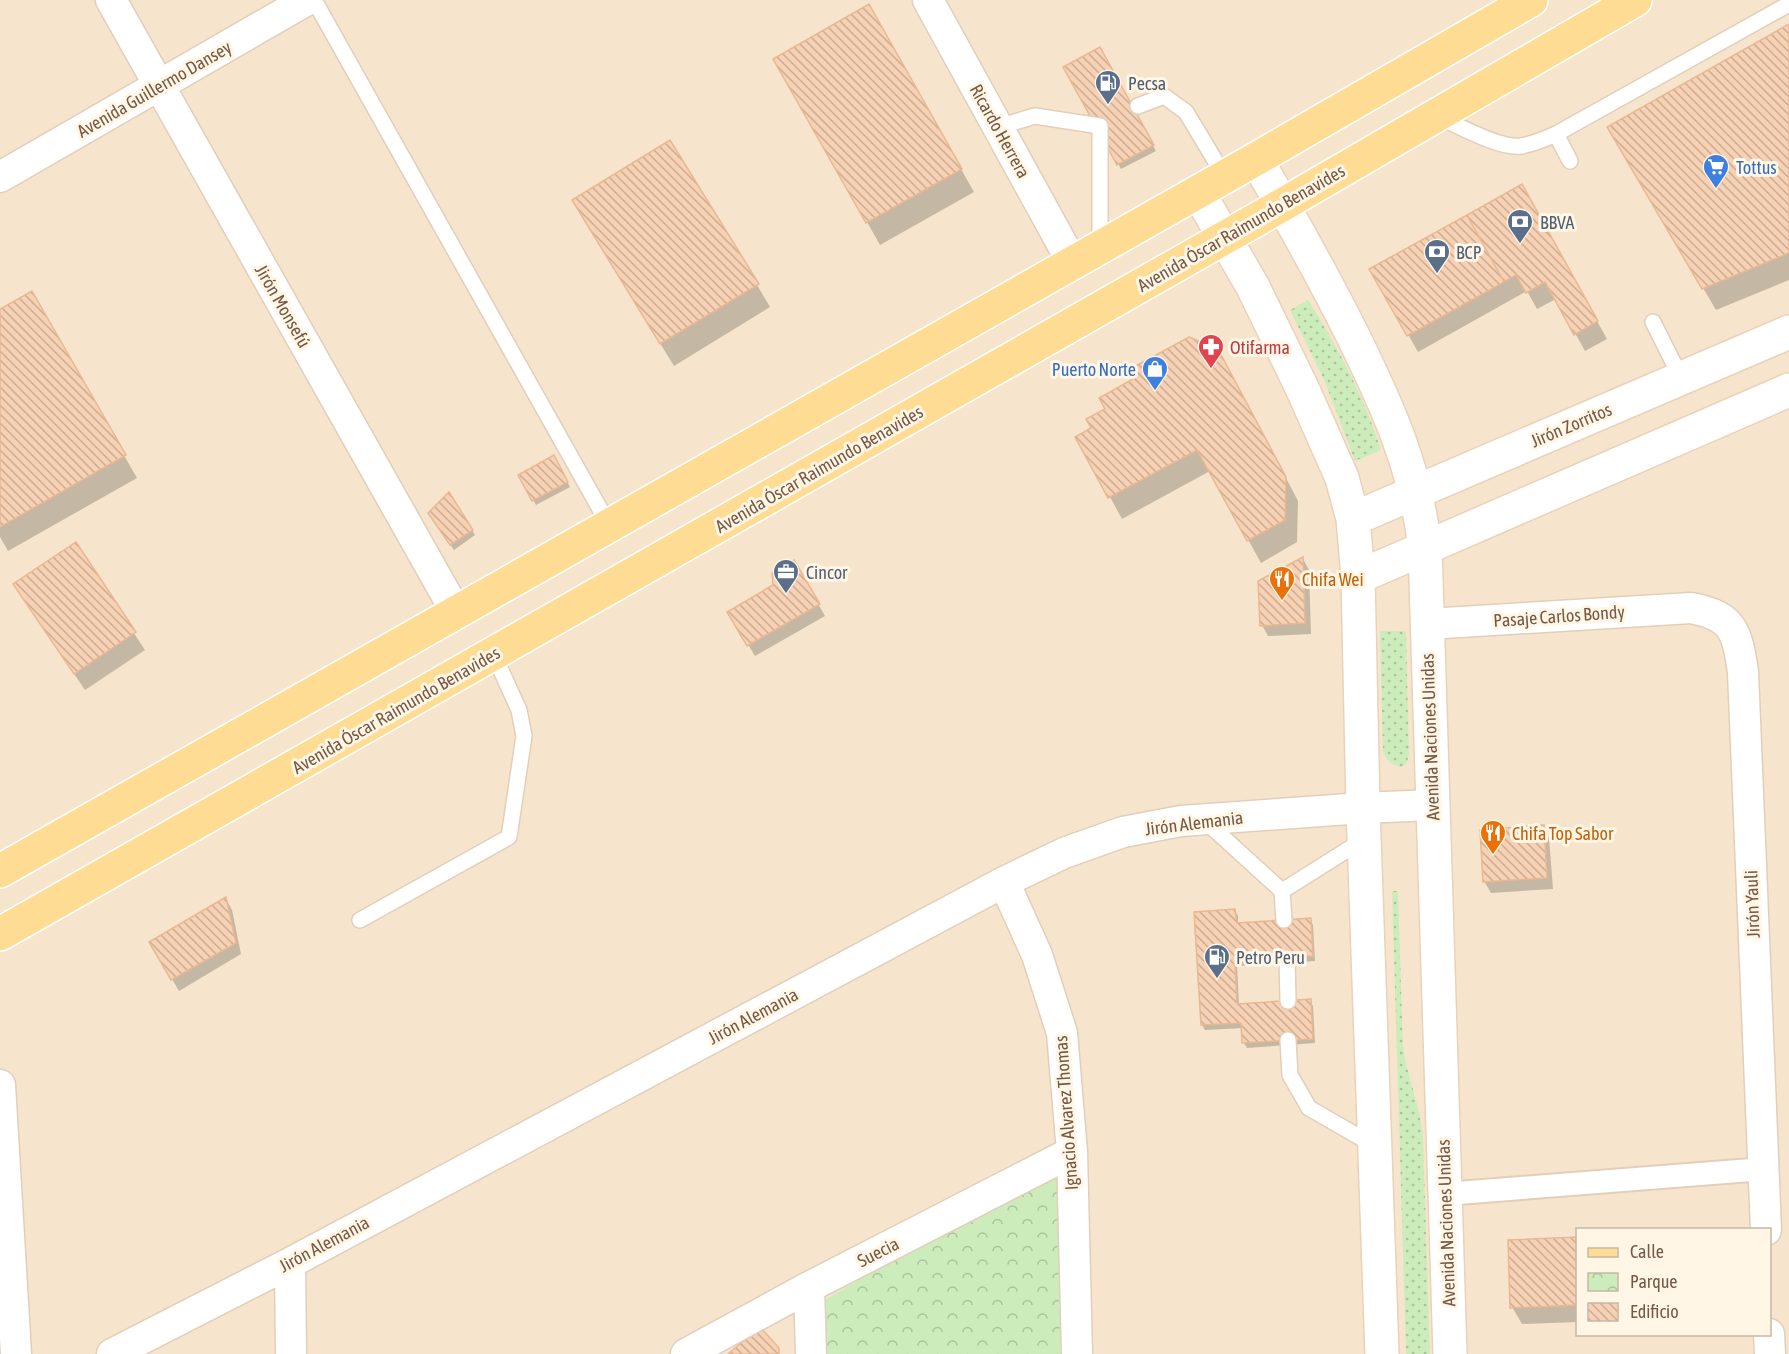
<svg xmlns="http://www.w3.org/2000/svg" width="1789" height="1354" font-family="'Asap Condensed',sans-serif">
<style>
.residential{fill:#f6e5cc;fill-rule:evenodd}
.grass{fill:url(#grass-dots)}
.park{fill:url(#park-crowns)}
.shadow{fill:#0003}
.building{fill:url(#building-back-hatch);stroke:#e9b893;stroke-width:1.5}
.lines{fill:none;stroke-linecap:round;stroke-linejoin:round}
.service-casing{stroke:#e2cfba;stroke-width:18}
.pedestrian-casing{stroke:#e2cfba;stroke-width:26}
.minor-casing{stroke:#e2cfba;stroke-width:33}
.secondary-casing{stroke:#ead2b9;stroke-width:36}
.primary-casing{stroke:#fff;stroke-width:36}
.service{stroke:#fff;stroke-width:15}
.pedestrian{stroke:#fff;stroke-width:22}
.minor{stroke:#fff;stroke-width:30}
.secondary{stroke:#fff;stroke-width:33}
.primary{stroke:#ffdc94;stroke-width:33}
.labels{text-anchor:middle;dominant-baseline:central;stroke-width:6;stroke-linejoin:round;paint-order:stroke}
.service-label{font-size:18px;fill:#4e5e75;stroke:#fff6e6;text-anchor:start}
.street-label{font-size:18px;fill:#765844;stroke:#fff6e6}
.shop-label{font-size:18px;fill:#366cbe;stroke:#fff6e6;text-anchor:start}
.health-label{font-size:18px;fill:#be3a42;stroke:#fff6e6;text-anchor:start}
.food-label{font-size:18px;fill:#c56008;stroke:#fff6e6;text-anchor:start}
</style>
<defs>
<pattern id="grass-dots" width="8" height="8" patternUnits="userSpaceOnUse" patternTransform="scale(1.5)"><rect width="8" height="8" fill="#cdecbc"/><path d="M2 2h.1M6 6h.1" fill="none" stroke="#abc29a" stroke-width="1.8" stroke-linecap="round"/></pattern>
<pattern id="park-crowns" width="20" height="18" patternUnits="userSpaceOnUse" patternTransform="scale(1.5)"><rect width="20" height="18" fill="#cdecbc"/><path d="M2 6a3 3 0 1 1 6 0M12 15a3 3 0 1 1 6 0" fill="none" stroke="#abc29a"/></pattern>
<pattern id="building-back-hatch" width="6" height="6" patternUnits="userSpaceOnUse" patternTransform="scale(1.5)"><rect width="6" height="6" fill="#f6d1b4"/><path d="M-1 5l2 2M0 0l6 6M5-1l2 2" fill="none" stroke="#ccac94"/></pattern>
</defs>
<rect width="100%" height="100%" fill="#fef3de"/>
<!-- residential -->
<path class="residential" d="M0,0H1789V1354H0ZM1578,1230H1770V1334H1578Z"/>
<!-- grass -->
<path class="grass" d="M1308,300C1338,347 1364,396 1381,450L1355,461L1325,382L1290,310Z
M1380,631H1406L1409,755L1407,762L1402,767C1392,766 1387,761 1383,752Z
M1392,891H1397L1398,894L1403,1046C1407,1077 1420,1105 1423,1136L1430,1354H1406Z"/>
<!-- park -->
<path class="park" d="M1070,1155L1075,1354H826L823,1301Z"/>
<!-- shadow -->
<path class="shadow" d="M869,6L974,192L880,245L775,60Z
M1789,25V280L1716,310L1609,128Z
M1099,49L1156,151L1121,169L1065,67Z
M1522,186L1607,339L1585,351L1556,299L1537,309L1527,291L1418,352L1371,269Z
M586,223L757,285L770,307L674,366Z
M31,293L137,478L8,551L0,537V311Z
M1231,373L1298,501L1297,542L1261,563L1210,471L1122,519L1110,497Z
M554,457L570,487L536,505L520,476Z
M433,519L472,530L475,535L454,550Z
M75,544L145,650L85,690L25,601Z
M1303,559L1309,570L1311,634L1268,636L1262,625Z
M794,562L825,616L755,656L729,613L774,586Z
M1543,827L1549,838L1553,889L1491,893L1484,881Z
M226,899L232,910L241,954L179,991L151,942Z
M1235,911L1238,916V925L1310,920L1313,925L1315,961L1237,966L1239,1005L1310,1001L1313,1006L1315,1043L1247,1048L1244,1043L1243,1028L1205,1030L1202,1025L1195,913Z
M1578,1239V1322L1522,1324L1512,1307Z"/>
<!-- building -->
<path class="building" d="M869,4L962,169L866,223L773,59Z
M1789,24V253L1702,289L1607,127Z
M1100,47L1154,145L1117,165L1063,67Z
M670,140L759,284L660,344L572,200Z
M1522,184L1598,321L1574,335L1545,282L1526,293L1516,275L1504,282L1467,215Z
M1467,215L1504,282L1407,336L1369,269Z
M32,291L126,455L0,527V309Z
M1189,337L1218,349L1286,477L1285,520L1247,541L1197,450L1108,498L1075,437L1091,428L1086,419L1105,409L1099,398L1133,379L1128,370Z
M554,455L568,482L532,501L518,475Z
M449,492L473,530L450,545L428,513Z
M76,542L136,632L74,674L13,584Z
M1303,557L1305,623L1260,626L1258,581Z
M794,560L820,604L747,646L727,612L773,585L772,573Z
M1544,825L1547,878L1483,882L1480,830Z
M226,897L236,943L171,980L149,942Z
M1235,909L1237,923L1311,918L1313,956L1235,961L1237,1004L1311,999L1313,1039L1242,1043L1241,1023L1201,1025L1194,912Z
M1578,1237V1305L1510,1308L1508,1240Z
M760,1327L779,1348V1354H728Z"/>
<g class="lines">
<defs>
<path id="service" d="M314,0L609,525
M1138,106L1164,96L1186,112L1225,177
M1437,116C1457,125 1500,149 1521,146C1533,144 1545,139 1556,134L1789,4
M998,127L1035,116L1100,126V246
M1556,134L1570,161
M1653,322L1681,378
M1204,820L1282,891L1284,920
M1282,891L1363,840
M360,920L509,837L524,736L519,710L494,655
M1287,958L1288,1001
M1288,1040L1290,1075L1309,1108L1375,1146"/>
<path id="pedestrian" d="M1445,1194L1764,1169"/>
<path id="minor" d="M111,0L456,612
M928,0L1072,262
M0,177L307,0
M1427,624L1691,608C1734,616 1737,632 1743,672L1766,1230
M1004,882L1037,955L1062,1033L1072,1152L1077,1354
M0,1085L16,1354
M290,1263L291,1354
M809,1287L811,1354
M1769,1334L1770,1354
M112,1354L290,1263L1004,882L1064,853L1123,832L1181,821L1363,808L1432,805
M686,1354L809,1287L1072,1152"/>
<path id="secondary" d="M1256,159C1290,217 1323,276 1353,336C1388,407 1416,469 1425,548L1450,1354
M1198,192L1253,287L1303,390L1342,478L1353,519L1358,577L1363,808L1382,1354
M1353,519L1789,332
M1358,577L1789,390"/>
<path id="primary" d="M0,871L1256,159L1531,0
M0,934L1282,205L1635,0"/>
</defs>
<!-- service casing -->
<use href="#service" class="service-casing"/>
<!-- pedestrian casing -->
<use href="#pedestrian" class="pedestrian-casing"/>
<!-- minor casing -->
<use href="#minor" class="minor-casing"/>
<!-- secondary casing -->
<use href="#secondary" class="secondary-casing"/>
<!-- primary casing -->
<use href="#primary" class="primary-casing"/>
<!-- service -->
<use href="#service" class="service"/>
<!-- pedestrian -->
<use href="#pedestrian" class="pedestrian"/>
<!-- minor -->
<use href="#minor" class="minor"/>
<!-- secondary -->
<use href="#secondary" class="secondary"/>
<!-- primary -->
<use href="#primary" class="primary"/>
</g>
<!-- icons -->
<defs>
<symbol id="fuel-pin" viewBox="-11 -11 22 30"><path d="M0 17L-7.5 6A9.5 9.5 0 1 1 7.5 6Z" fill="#5c6f8a" stroke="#fff6e6"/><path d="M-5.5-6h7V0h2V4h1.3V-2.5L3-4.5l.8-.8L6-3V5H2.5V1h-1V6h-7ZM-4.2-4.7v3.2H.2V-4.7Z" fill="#fff"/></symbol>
<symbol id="supermarket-pin" viewBox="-11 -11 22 30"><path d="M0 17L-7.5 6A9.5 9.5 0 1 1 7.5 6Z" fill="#3f7fe0" stroke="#fff6e6"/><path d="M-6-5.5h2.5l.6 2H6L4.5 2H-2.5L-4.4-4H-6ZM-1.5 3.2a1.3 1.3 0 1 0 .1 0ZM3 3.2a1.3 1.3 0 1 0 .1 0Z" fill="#fff"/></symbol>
<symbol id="bank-pin" viewBox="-11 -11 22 30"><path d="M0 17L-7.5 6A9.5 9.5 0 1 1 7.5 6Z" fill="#5c6f8a" stroke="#fff6e6"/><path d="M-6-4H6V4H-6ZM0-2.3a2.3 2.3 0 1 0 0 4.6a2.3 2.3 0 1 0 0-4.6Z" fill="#fff"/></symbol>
<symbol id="pharmacy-pin" viewBox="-11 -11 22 30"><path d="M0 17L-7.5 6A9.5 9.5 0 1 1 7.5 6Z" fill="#e0444e" stroke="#fff6e6"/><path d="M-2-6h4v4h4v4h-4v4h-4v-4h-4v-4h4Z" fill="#fff"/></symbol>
<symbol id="shop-pin" viewBox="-11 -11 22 30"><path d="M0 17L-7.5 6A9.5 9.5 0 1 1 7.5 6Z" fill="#3f7fe0" stroke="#fff6e6"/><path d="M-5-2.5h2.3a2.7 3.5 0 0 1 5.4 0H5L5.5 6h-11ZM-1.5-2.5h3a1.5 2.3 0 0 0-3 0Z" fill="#fff"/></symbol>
<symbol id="office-pin" viewBox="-11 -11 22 30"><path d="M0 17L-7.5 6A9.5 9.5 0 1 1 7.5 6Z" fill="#5c6f8a" stroke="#fff6e6"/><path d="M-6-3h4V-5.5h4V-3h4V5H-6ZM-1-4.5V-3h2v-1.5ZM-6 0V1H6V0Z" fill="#fff"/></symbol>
<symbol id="restaurant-pin" viewBox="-11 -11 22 30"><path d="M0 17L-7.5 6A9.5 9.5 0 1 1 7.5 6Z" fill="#e8710a" stroke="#fff6e6"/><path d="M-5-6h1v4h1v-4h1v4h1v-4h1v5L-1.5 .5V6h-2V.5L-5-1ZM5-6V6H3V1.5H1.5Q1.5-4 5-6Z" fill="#fff"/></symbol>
</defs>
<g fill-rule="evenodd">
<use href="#fuel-pin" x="1093" y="68" width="30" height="40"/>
<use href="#supermarket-pin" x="1701" y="152" width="30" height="40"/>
<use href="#bank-pin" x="1505" y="207" width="30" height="40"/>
<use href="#bank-pin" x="1422" y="237" width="30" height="40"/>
<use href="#pharmacy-pin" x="1196" y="332" width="30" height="40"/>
<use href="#shop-pin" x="1140" y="354" width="30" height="40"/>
<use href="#office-pin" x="771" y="557" width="30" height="40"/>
<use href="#restaurant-pin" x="1267" y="564" width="30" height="40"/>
<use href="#restaurant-pin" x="1478" y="818" width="30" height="40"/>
<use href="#fuel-pin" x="1202" y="942" width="30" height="40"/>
</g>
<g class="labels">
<!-- service labels -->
<g class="service-label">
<text x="1128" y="83">Pecsa</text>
<text x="1540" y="222">BBVA</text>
<text x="1456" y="252">BCP</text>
<text x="806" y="572">Cincor</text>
<text x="1236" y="957">Petro Peru</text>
</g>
<!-- street labels -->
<g class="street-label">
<text transform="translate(154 89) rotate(-30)">Avenida Guillermo Dansey</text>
<text transform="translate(1000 131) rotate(61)">Ricardo Herrera</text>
<text transform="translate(1241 228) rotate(-30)">Avenida Óscar Raimundo Benavides</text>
<text transform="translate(283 306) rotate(60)">Jirón Monsefú</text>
<text transform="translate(1571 425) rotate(-23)">Jirón Zorritos</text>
<text transform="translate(819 469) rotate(-30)">Avenida Óscar Raimundo Benavides</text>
<text transform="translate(1559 616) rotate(-4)">Pasaje Carlos Bondy</text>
<text transform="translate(396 710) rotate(-30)">Avenida Óscar Raimundo Benavides</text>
<text transform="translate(1430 737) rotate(-92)">Avenida Naciones Unidas</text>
<text transform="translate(1194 823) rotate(-7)">Jirón Alemania</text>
<text transform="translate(1752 904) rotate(-92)">Jirón Yauli</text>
<text transform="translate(753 1016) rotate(-28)">Jirón Alemania</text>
<text transform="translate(1066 1113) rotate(-94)">Ignacio Alvarez Thomas</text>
<text transform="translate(1446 1223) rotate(-92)">Avenida Naciones Unidas</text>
<text transform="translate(324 1244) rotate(-28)">Jirón Alemania</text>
<text transform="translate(878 1252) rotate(-27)">Suecia</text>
</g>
<!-- shop labels -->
<g class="shop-label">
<text x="1736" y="167">Tottus</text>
<text x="1136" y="369" text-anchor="end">Puerto Norte</text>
</g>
<!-- health labels -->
<g class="health-label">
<text x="1230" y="347">Otifarma</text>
</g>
<!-- food labels -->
<g class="food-label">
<text x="1302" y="579">Chifa Wei</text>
<text x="1512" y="833">Chifa Top Sabor</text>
</g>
</g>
<!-- legend -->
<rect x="1576" y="1228" width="195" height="108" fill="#fff6e6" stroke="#c8b7a5" stroke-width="1.5"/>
<rect x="1588" y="1248" width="30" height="9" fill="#ffdc94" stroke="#c8b7a5" stroke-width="1.5"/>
<text x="1630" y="1258" font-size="18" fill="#765844">Calle</text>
<rect x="1588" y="1273" width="30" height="18" fill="url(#park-crowns)" stroke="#c8b7a5" stroke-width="1.5"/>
<text x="1630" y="1288" font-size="18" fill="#765844">Parque</text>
<rect x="1588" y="1303" width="30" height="18" fill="url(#building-back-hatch)" stroke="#c8b7a5" stroke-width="1.5"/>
<text x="1630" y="1318" font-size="18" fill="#765844">Edificio</text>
</svg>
